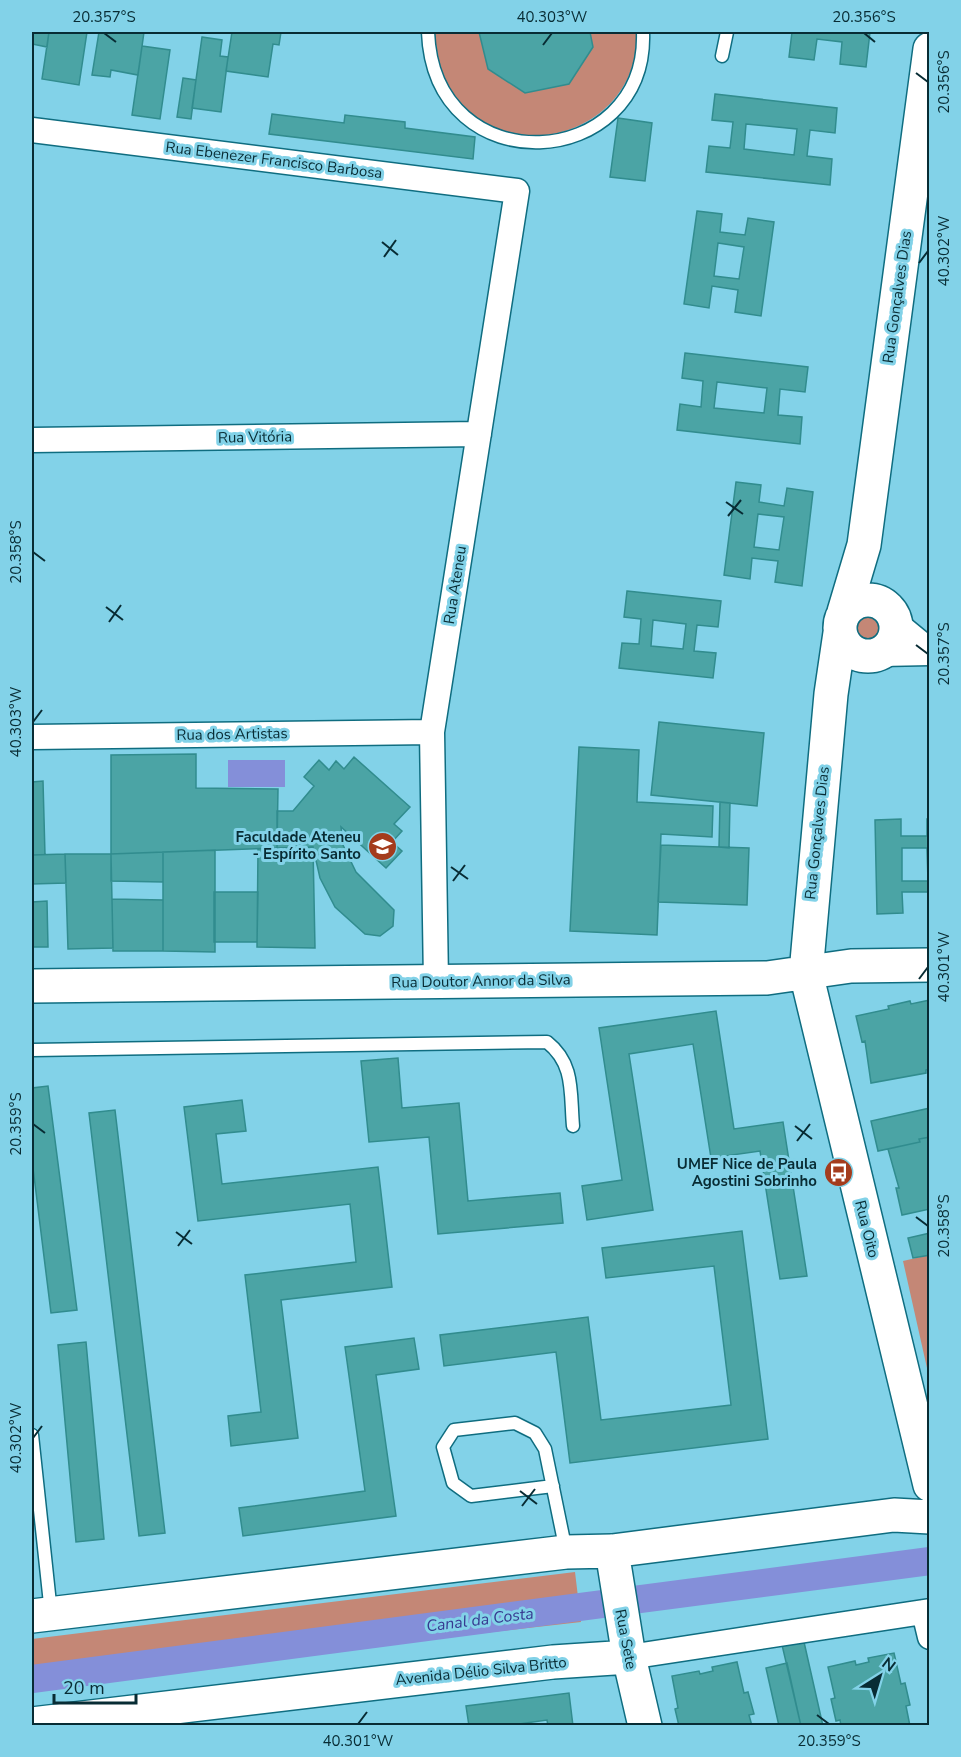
<svg xmlns="http://www.w3.org/2000/svg" width="961" height="1757" font-family="'Nunito Sans',sans-serif">
<style>
.green{fill:#c48776}
.water{fill:#848fd9}
.lines{fill:none;stroke-linecap:round;stroke-linejoin:round}
.canal{stroke:#848fd9;stroke-width:28}
.building{fill:#4ba4a5;stroke:#318c8e;stroke-width:1.5;fill-rule:evenodd}
.lane-casing{stroke:#0f6d80;stroke-width:15}
.street-casing{stroke:#0f6d80;stroke-width:27}
.secondary-casing{stroke:#0f6d80;stroke-width:36}
.lane{stroke:#fff;stroke-width:12}
.street{stroke:#fff;stroke-width:24}
.secondary{stroke:#fff;stroke-width:33}
.ticks{fill:none;stroke:#082c34;stroke-width:2}
.labels{text-anchor:middle;dominant-baseline:central;stroke-width:6;stroke-linejoin:round;paint-order:stroke}
.street-label{font-size:15px;fill:#082c34;stroke:#82d2e8}
.poi-label{font-size:15px;font-weight:bold;fill:#082c34;stroke:#82d2e8;text-anchor:end}
.water-label{font-size:16px;font-style:italic;fill:#373990;stroke:#82d2e8}
.neatline{fill:none;stroke:#082c34;stroke-width:2}
.ticks-label{font-size:15px;text-anchor:middle;fill:#082c34}
</style>
<rect width="100%" height="100%" fill="#82d2e8"/>
<!-- green -->
<path class="green" d="M434,32H479L488,69L525,93L569,84L593,47L590,32H636C642,139 490,177 445,81C438,67 437,47 434,32Z
M853 625a17 17 0 1 1 34 0a17 17 0 1 1-34 0Z
M929,1255V1377L903,1261Z
M575,1572L581,1622L32,1684V1639Z"/>
<!-- water -->
<path class="water" d="M228,760H285V787H228Z"/>
<g class="lines">
<!-- canal -->
<path class="canal" d="M32,1679L930,1561"/>
</g>
<!-- building -->
<path class="building" d="M32,32H49L47,47L32,44Z
M49,32H87L79,85L42,79Z
M99,32H144L138,75L111,70L110,77L92,75Z
M232,32H281L279,45L273,44L268,77L226,71Z
M479,32H590L593,47L569,84L525,93L488,69Z
M792,32H870L866,67L840,64L842,42L817,39L814,60L789,57Z
M202,37L222,40L220,56L228,57L221,112L192,108Z
M142,46L170,50L160,119L132,115Z
M183,78L196,80L191,119L177,117Z
M715,94L837,108L835,133L810,130L807,156L832,159L830,185L706,172L709,146L730,148L733,122L712,120ZM746,124L797,129L794,155L744,149Z
M272,114L344,123L345,115L405,122V128L475,137L473,159L269,134Z
M618,118L652,123L645,181L610,177Z
M697,211L722,214L720,232L745,235L748,218L774,222L761,316L735,312L738,290L712,286L709,308L684,304ZM718,243L744,247L739,279L714,276Z
M685,353L808,367L805,392L780,389L778,415L802,417L800,444L677,430L680,404L701,407L703,381L682,378ZM717,382L767,388L764,413L714,408Z
M736,482L761,485L759,502L784,506L787,488L813,492L802,586L775,582L778,561L752,558L750,579L724,575ZM758,514L784,517L779,550L754,547Z
M627,591L721,601L718,627L697,625L694,651L716,653L713,678L619,668L622,643L639,644L641,619L624,617ZM653,620L686,624L683,649L651,646Z
M659,722L764,733L757,806L651,795Z
M579,747L639,750L637,802L713,806L712,837L661,834L657,935L570,931Z
M196,754V788L278,789L277,848L111,854V755Z
M354,757L410,807L394,824L402,831L392,842L402,851L386,868L341,827L343,845L356,872L394,910L393,926L380,936L365,934L335,907L320,878L313,847L277,848V811H293L314,786L304,777L319,760L329,770L336,761L344,769Z
M43,781L45,855H32V782Z
M720,802L730,803L729,848L719,847Z
M901,819V836H927V819H930V913L928,892H902L903,913L877,914L875,820ZM902,848H927L928,881H902Z
M661,845L749,848L747,905L658,902Z
M313,847L315,948L257,947L258,849Z
M215,850V952L163,951V852Z
M163,852V882L111,881V854Z
M65,854H111L113,948L68,949Z
M65,854L66,883L32,884V855Z
M214,892H258L257,942H214Z
M112,899L163,900V951H113Z
M47,901L48,947H32V902Z
M930,1000V1069L926,1070V1073L871,1083L865,1041L862,1042L856,1016L889,1009L888,1006L910,1001L911,1004Z
M716,1011L734,1129L783,1122L807,1276L780,1279L760,1151L711,1158L693,1044L629,1054L653,1210L587,1220L582,1186L622,1180L599,1028Z
M398,1058L402,1108L459,1103L468,1201L560,1193L563,1223L438,1234L429,1137L369,1142L361,1061Z
M48,1086L77,1310L51,1313L32,1160V1088Z
M242,1100L246,1131L216,1134L222,1184L378,1167L392,1287L281,1300L298,1438L231,1446L228,1416L261,1412L245,1275L356,1262L350,1204L198,1221L184,1107Z
M930,1108V1137L919,1139L920,1142L878,1151L871,1121Z
M115,1110L165,1533L139,1536L89,1113Z
M930,1137V1209L902,1215L896,1188H899L888,1149L920,1142L919,1139Z
M742,1231L768,1439L570,1463L556,1352L444,1366L440,1335L588,1317L601,1420L731,1405L714,1266L606,1278L602,1248Z
M930,1233V1255L913,1258L908,1238Z
M414,1338L419,1369L376,1375L396,1516L243,1536L239,1508L365,1491L345,1347Z
M86,1342L104,1539L76,1542L58,1345Z
M804,1642L823,1726H801L782,1645Z
M894,1653L901,1684L905,1683L910,1705L906,1706L910,1726H841L840,1720L836,1721L831,1699L835,1698L828,1667L855,1661L856,1665L869,1662L868,1658Z
M737,1662L744,1693L748,1692L754,1714L749,1715L752,1726H679L675,1709L678,1708L672,1676L699,1671L700,1674L713,1671L712,1667Z
M787,1663L801,1726H779L766,1668Z
M569,1693L573,1726H548L547,1720L504,1726H469L466,1706Z"/>
<g class="lines">
<defs>
<path id="lane" d="M428,32C434,186 648,172 643,32
M722,56L727,32
M32,1050L547,1042C575,1064 570,1093 573,1126
M32,1435L51,1613
M553,1486L471,1496L453,1483L443,1447L454,1430L515,1423L535,1433L545,1449L566,1551"/>
<path id="street" d="M32,130L517,191L432,732L436,982
M32,440L479,434
M896,623L930,651
M881,654L930,653
M32,737L432,732
M924,1612L930,1637
M629,1657L930,1611"/>
<path id="secondary" d="M840 628a28 28 0 1 1 56 0a28 28 0 1 1-56 0Z
M844,612L864,545L930,49
M840,633L831,694L806,973L930,1485
M32,986L767,978L851,966L930,965
M612,1551L629,1657L645,1726
M32,1616L566,1552L612,1551L894,1515L930,1517
M32,1724L553,1662L629,1657"/>
</defs>
<!-- lane casing -->
<use href="#lane" class="lane-casing"/>
<!-- street casing -->
<use href="#street" class="street-casing"/>
<!-- secondary casing -->
<use href="#secondary" class="secondary-casing"/>
<!-- lane -->
<use href="#lane" class="lane"/>
<!-- street -->
<use href="#street" class="street"/>
<!-- secondary -->
<use href="#secondary" class="secondary"/>
</g>
<!-- ticks -->
<path class="ticks" d="M104,33L116,42M864,33L875,42M543,45L552,33M916,73L928,82M382,242L398,255M384,257L396,240M919,263L928,251M726,502L743,514M728,516L741,500M33,552L45,561M106,607L123,620M109,622L121,605M916,645L928,654M33,722L42,710M451,867L468,879M453,881L465,865M919,979L928,967M33,1124L45,1133M795,1126L812,1139M797,1141L810,1124M916,1217L928,1226M176,1232L192,1244M178,1246L190,1230M33,1438L42,1426M520,1491L537,1504M522,1506L535,1489M817,1715L829,1724M358,1724L367,1712"/>
<!-- icons -->
<defs>
<symbol id="university-disc" viewBox="-11 -11 22 22"><circle r="9.5" fill="#a43c1d" stroke="#82d2e8"/><path d="M0-5L7-2L0 1L-7-2ZM-4 1L0 2.5L4 1V4Q0 6-4 4Z" fill="#fff"/></symbol>
<symbol id="bus-disc" viewBox="-11 -11 22 22"><circle r="9.5" fill="#a43c1d" stroke="#82d2e8"/><path d="M-5-6H5V4H4V6H2V4H-2V6H-4V4H-5ZM-3.5-4V0h7V-4ZM-3.5 1.2v1.5H-2V1.2ZM2 1.2v1.5H3.5V1.2Z" fill="#fff"/></symbol>
</defs>
<g fill-rule="evenodd">
<use href="#university-disc" x="366" y="830" width="33" height="33"/>
<use href="#bus-disc" x="822" y="1156" width="33" height="33"/>
</g>
<g class="labels">
<!-- street labels -->
<g class="street-label">
<text transform="translate(274 160) rotate(7)">Rua Ebenezer Francisco Barbosa</text>
<text transform="translate(897 297) rotate(-82)">Rua Gonçalves Dias</text>
<text transform="translate(255 437) rotate(-1)">Rua Vitória</text>
<text transform="translate(455 585) rotate(-81)">Rua Ateneu</text>
<text transform="translate(232 734) rotate(-1)">Rua dos Artistas</text>
<text transform="translate(817 833) rotate(-84)">Rua Gonçalves Dias</text>
<text transform="translate(481 981) rotate(-1)">Rua Doutor Annor da Silva</text>
<text transform="translate(867 1229) rotate(76)">Rua Oito</text>
<text transform="translate(626 1639) rotate(79)">Rua Sete</text>
<text transform="translate(481 1671) rotate(-6)">Avenida Délio Silva Britto</text>
</g>
<!-- poi labels -->
<g class="poi-label">
<text x="361" y="837">Faculdade Ateneu<tspan x="361" dy="17">- Espírito Santo</tspan></text>
<text x="817" y="1164">UMEF Nice de Paula<tspan x="817" dy="17">Agostini Sobrinho</tspan></text>
</g>
<!-- water labels -->
<g class="water-label">
<text transform="translate(480 1620) rotate(-7)">Canal da Costa</text>
</g>
</g>
<!-- border -->
<rect width="961" height="1757" fill="none" stroke="#82d2e8" stroke-width="66"/>
<!-- north arrow -->
<g transform="translate(880 1676) rotate(37)" stroke="#82d2e8" stroke-width="4.5" paint-order="stroke">
<path d="M0-4.5L10 22L0 15L-10 22Z" fill="#082c34"/>
<text y="-9" font-size="16" font-weight="bold" text-anchor="middle" fill="#082c34">N</text>
</g>
<!-- scale -->
<path d="M54 1694v9h82v-9" fill="none" stroke="#082c34" stroke-width="3"/>
<text x="63" y="1694" font-size="18" fill="#082c34" stroke="#82d2e8" stroke-width="4.5" paint-order="stroke">20 m</text>
<rect x="33" y="33" width="895" height="1691" class="neatline"/>
<g class="ticks-label">
<text x="104" y="22">20.357°S</text>
<text x="552" y="22">40.303°W</text>
<text x="864" y="22">20.356°S</text>
<text transform="translate(944 82) rotate(-90)" y="5">20.356°S</text>
<text transform="translate(944 251) rotate(-90)" y="5">40.302°W</text>
<text transform="translate(16 552) rotate(-90)" y="5">20.358°S</text>
<text transform="translate(944 654) rotate(-90)" y="5">20.357°S</text>
<text transform="translate(16 722) rotate(-90)" y="5">40.303°W</text>
<text transform="translate(944 967) rotate(-90)" y="5">40.301°W</text>
<text transform="translate(16 1124) rotate(-90)" y="5">20.359°S</text>
<text transform="translate(944 1226) rotate(-90)" y="5">20.358°S</text>
<text transform="translate(16 1438) rotate(-90)" y="5">40.302°W</text>
<text x="358" y="1746">40.301°W</text>
<text x="829" y="1746">20.359°S</text>
</g>
</svg>
